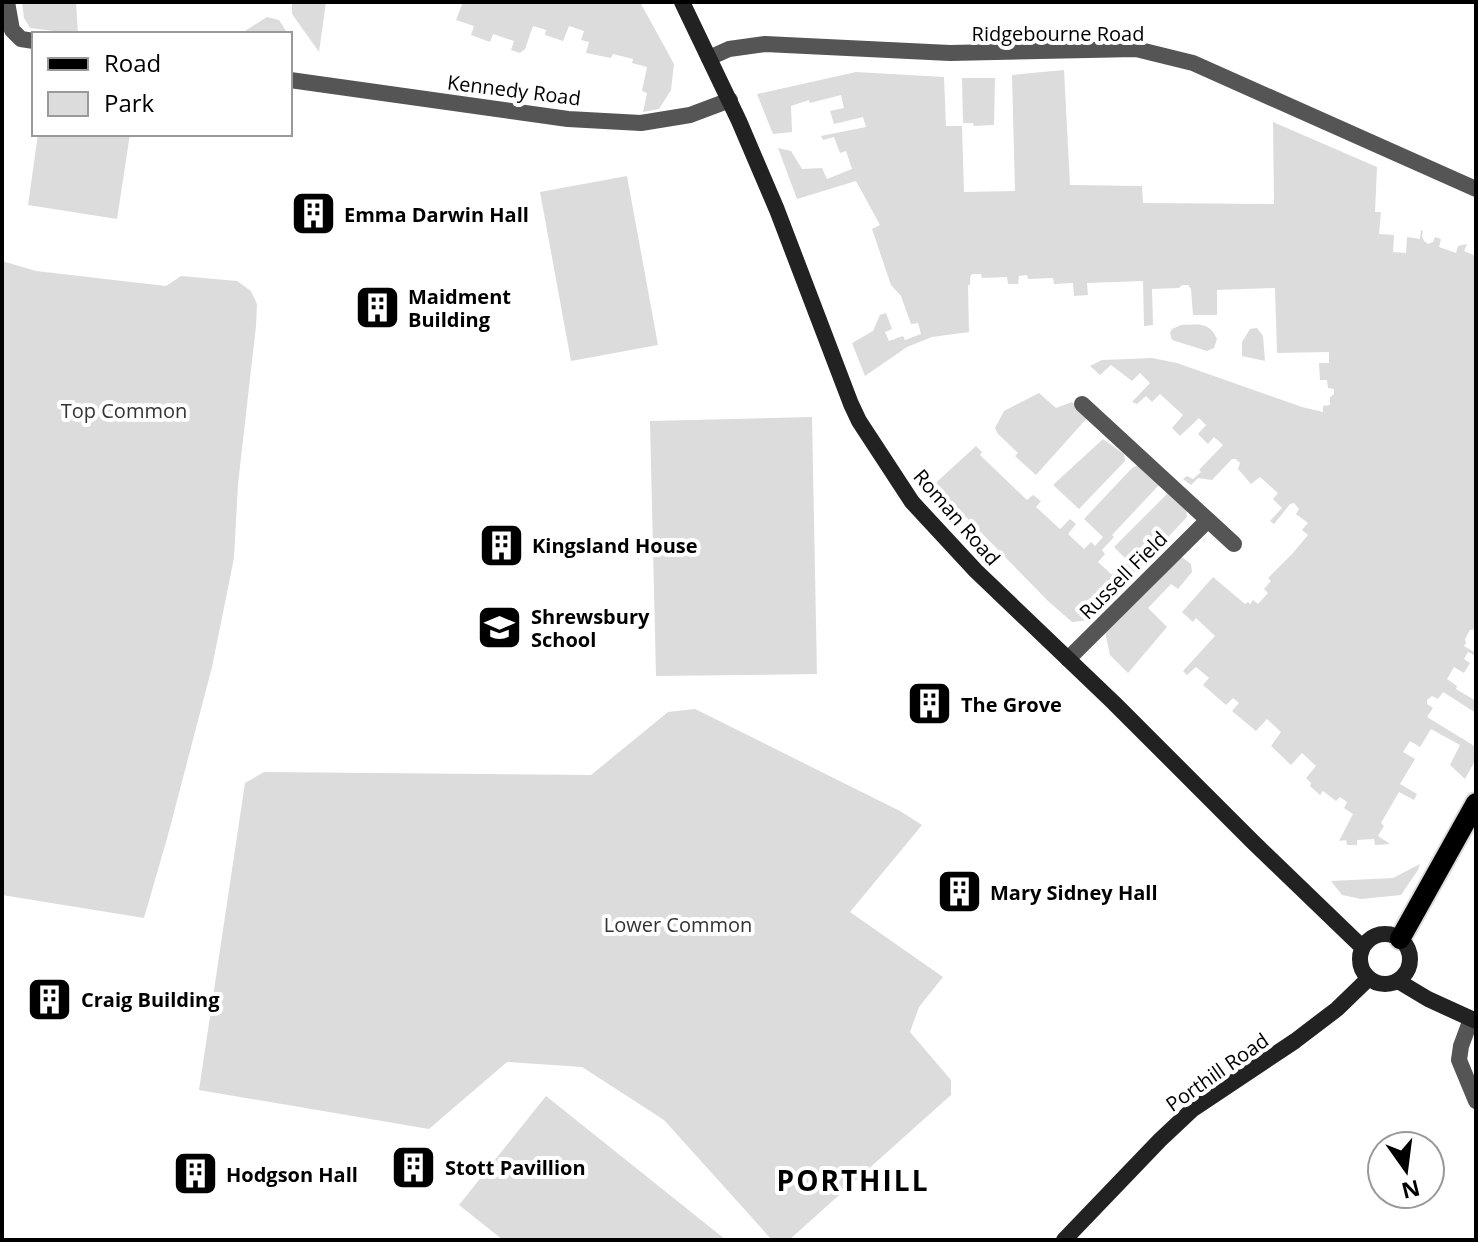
<svg xmlns="http://www.w3.org/2000/svg" width="1478" height="1242" font-family="'Open Sans',sans-serif">
<style>
.green{fill:#dcdcdc}
.lines{fill:none;stroke-linecap:round;stroke-linejoin:round}
.primary-casing{stroke:#dbdbdb;stroke-width:24}
.street{stroke:#555;stroke-width:16}
.secondary{stroke:#222;stroke-width:16}
.primary{stroke:#000;stroke-width:20}
.labels{text-anchor:middle;dominant-baseline:central;stroke-width:8;stroke-linejoin:round;paint-order:stroke}
.street-label{font-size:20px;fill:#000;stroke:#fff}
.poi-label{font-size:20px;font-weight:bold;fill:#000;stroke:#fff;text-anchor:start}
.park-label{font-size:20px;fill:#333;stroke:#fff}
.district-label{font-size:28px;font-weight:bold;letter-spacing:2px;fill:#000;stroke:#fff}
</style>
<rect width="100%" height="100%" fill="#fff"/>
<!-- green -->
<path class="green" d="M22,2H76L78,34L30,28L24,18Z
M292,2H326L319,52L292,14Z
M463,2H640L674,64L671,90L659,109L643,112L647,93L642,91L647,67L632,63L633,59L613,54L611,58L586,53L589,42L581,40L584,31L569,26L563,41L545,35L546,30L533,26L525,49L520,53L511,50L514,41L493,34L490,42L471,35L474,26L456,20Z
M267,17L279,20L288,34H240Z
M1064,70L1070,185L1142,186L1143,203L1274,204L1273,122L1377,167L1375,212H1381L1379,234L1394,235L1393,252L1406,253L1407,237L1420,239L1421,230L1423,231L1422,236L1424,241L1428,244L1433,242L1435,237L1441,239L1439,247L1456,253L1458,246L1467,244L1464,251L1476,256V629L1470,630L1465,639L1466,643L1464,646L1476,653V656L1468,652L1464,659L1470,663L1464,673L1454,667L1447,679L1457,686L1456,689L1476,701V713L1443,692L1438,699L1432,696L1427,700V704L1433,708L1427,717L1476,747V759L1465,779L1450,765L1460,745L1431,729L1420,747L1410,741L1403,752L1415,759L1400,784L1417,794L1414,800L1399,792L1381,823L1384,826L1378,836L1390,844L1375,845L1374,839L1357,840V845H1347L1346,840L1339,841L1353,814L1344,808L1347,802L1340,797L1336,801L1323,791L1320,795L1310,786L1311,783L1306,778L1316,766L1302,753L1291,765L1271,746L1281,732L1267,719L1256,731L1232,711L1239,703L1233,698L1226,705L1203,685L1209,678L1196,667L1187,675L1183,671L1215,636L1196,618L1193,622L1182,612L1213,577L1245,604L1248,602L1250,604L1253,600L1258,604L1268,593L1264,589L1271,581L1268,578L1293,553L1308,535L1302,530L1308,523L1296,514L1299,509L1294,503L1290,504L1274,524L1270,521L1282,508L1273,499L1278,493L1260,477L1251,484L1238,469L1240,463L1236,459H1232L1212,480L1198,478L1191,485L1183,479L1187,476L1193,479L1201,472L1199,470L1223,445L1214,437L1208,444L1198,434L1206,425L1199,418L1180,436L1172,428L1183,415L1160,394L1152,402L1146,396L1137,404L1132,402L1150,383L1140,373L1132,381L1111,365L1100,375L1090,366L1102,360L1152,358L1177,363L1302,407L1323,412V406L1330,405V397L1334,394V389L1328,388L1327,380H1320L1319,363H1329V352L1277,353L1275,288L1217,290V315H1193L1191,289L1188,285H1182L1179,288L1152,289L1153,325L1144,326L1143,281L1087,283L1088,295L1074,296L1073,283L1054,284L1053,278L1028,279L1027,275L1019,276L1018,284H1008L1007,277L982,278L981,274H972L970,277V285H968L969,332L932,337L907,347L865,376L852,343L873,331L880,315L886,313L892,329L885,332L889,341L903,336L905,340L921,334L918,323L911,324L901,296L891,285L872,229L880,225L856,181L797,199L778,148L791,151L802,169L822,168L827,179L852,169L846,151L840,153L834,137L823,140L821,136L866,127L863,117L834,124L830,111L844,108L841,95L810,103L809,100L791,106L792,132L773,134L757,94L856,72L944,77L946,126H962L964,192L1015,191L1012,75Z
M962,78H995L994,125L974,126L973,123H963Z
M38,134H130L117,219L28,205Z
M627,176L658,345L571,361L540,192Z
M2,261L36,271L166,286L181,276L237,281L251,291L257,304L256,326L238,484L234,558L212,667L168,835L144,918L2,895Z
M1181,325C1198,325 1209,321 1217,339L1214,348L1207,351L1172,340L1170,333L1172,329Z
M1257,328L1263,336L1265,361L1242,356V342L1250,329Z
M1039,393L1056,408L1072,402L1087,418L1036,475L1015,456L1018,453L998,434L995,428L1004,411Z
M812,417L817,674L656,676L650,421Z
M1103,439L1124,454L1125,461L1079,509L1053,485Z
M976,446L982,452L980,455L1027,500L1033,495L1041,501L1036,507L1060,529L1070,519L1076,524L1068,534L1084,549L1091,542L1095,546L1103,537L1084,519L1132,468L1138,465L1159,485L1112,535L1114,537L1102,550L1105,554L1098,562L1111,574L1119,573L1129,562L1114,547L1168,493L1186,509L1187,517L1090,620L1072,622L1048,601L965,516L929,489Z
M1179,555L1191,564L1192,572L1178,589L1171,584L1148,608L1167,627L1128,673L1110,655L1105,632Z
M695,709L900,811L922,825L850,912L943,977L919,1007L910,1032L951,1080V1095L789,1240H772L664,1120L582,1067L507,1062L429,1129L199,1090L245,783L264,772L591,775L668,712Z
M1420,864L1418,870L1401,895L1361,899L1342,895L1331,881L1393,878Z
M546,1096L726,1240H503L459,1205Z"/>
<g class="lines">
<defs>
<path id="primary" d="M1400,939L1476,803"/>
</defs>
<!-- primary casing -->
<use href="#primary" class="primary-casing"/>
<!-- street -->
<path class="street" d="M7,2L12,30L21,39L34,41
M709,58L729,49L765,44L950,53L1136,49L1193,63L1476,189
M290,80L568,119L641,123L690,115L730,100
M1208,520L1234,544
M1068,659L1208,520L1082,404
M1471,1019L1461,1046L1459,1060L1476,1101"/>
<!-- secondary -->
<path class="secondary" d="M682,2L739,121L777,210L851,404L859,421L912,502L976,571L1114,703L1252,841L1362,947
M1360 959a25 25 0 1 1 50 0a25 25 0 1 1-50 0Z
M1398,981L1428,999L1476,1021
M1064,1240L1160,1140L1193,1109L1295,1041L1337,1009L1368,979"/>
<!-- primary -->
<use href="#primary" class="primary"/>
</g>
<!-- icons -->
<defs>
<symbol id="building-square" viewBox="-11 -11 22 22"><rect x="-9" y="-9" width="18" height="18" rx="4" fill="#000" stroke="#fff"/><path d="M-4-6H4V6H1V3H-1V6H-4ZM-2.5-4.3h1.7v1.8h-1.7ZM.8-4.3h1.7v1.8H.8ZM-2.5-1h1.7V.8h-1.7ZM.8-1h1.7V.8H.8Z" fill="#fff"/></symbol>
<symbol id="school-square" viewBox="-11 -11 22 22"><rect x="-9" y="-9" width="18" height="18" rx="4" fill="#000" stroke="#fff"/><path d="M0-5L7-2L0 1L-7-2ZM-4 1L0 2.5L4 1V4Q0 6-4 4Z" fill="#fff"/></symbol>
</defs>
<g fill-rule="evenodd">
<use href="#building-square" x="288" y="188" width="51" height="51"/>
<use href="#building-square" x="352" y="282" width="51" height="51"/>
<use href="#building-square" x="476" y="520" width="51" height="51"/>
<use href="#school-square" x="474" y="602" width="51" height="51"/>
<use href="#building-square" x="904" y="678" width="51" height="51"/>
<use href="#building-square" x="934" y="866" width="51" height="51"/>
<use href="#building-square" x="24" y="974" width="51" height="51"/>
<use href="#building-square" x="388" y="1142" width="51" height="51"/>
<use href="#building-square" x="170" y="1148" width="51" height="51"/>
</g>
<g class="labels">
<!-- street labels -->
<g class="street-label">
<text x="1058" y="33">Ridgebourne Road</text>
<text transform="translate(514 90) rotate(7)">Kennedy Road</text>
<text transform="translate(957 517) rotate(49)">Roman Road</text>
<text transform="translate(1123 575) rotate(-45)">Russell Field</text>
<text transform="translate(1217 1072) rotate(-35)">Porthill Road</text>
</g>
<!-- poi labels -->
<g class="poi-label">
<text x="344" y="214">Emma Darwin Hall</text>
<text x="408" y="296">Maidment<tspan x="408" dy="23">Building</tspan></text>
<text x="532" y="545">Kingsland House</text>
<text x="531" y="616">Shrewsbury<tspan x="531" dy="23">School</tspan></text>
<text x="961" y="704">The Grove</text>
<text x="990" y="892">Mary Sidney Hall</text>
<text x="81" y="999">Craig Building</text>
<text x="445" y="1167">Stott Pavillion</text>
<text x="226" y="1174">Hodgson Hall</text>
</g>
<!-- park labels -->
<g class="park-label">
<text x="124" y="410">Top Common</text>
<text x="678" y="924">Lower Common</text>
</g>
<!-- district labels -->
<g class="district-label">
<text x="853" y="1180">PORTHILL</text>
</g>
</g>
<!-- border -->
<rect width="1478" height="1242" fill="none" stroke="#000000" stroke-width="8"/>
<!-- legend -->
<rect x="32" y="32" width="260" height="104" fill="#ffffff" stroke="#999999" stroke-width="2"/>
<rect x="48" y="58" width="40" height="12" fill="#000000" stroke="#999999" stroke-width="2"/>
<text x="104" y="72" font-size="24" fill="#000000">Road</text>
<rect x="48" y="92" width="40" height="24" fill="#dcdcdc" stroke="#999999" stroke-width="2"/>
<text x="104" y="112" font-size="24" fill="#000000">Park</text>
<!-- north arrow -->
<g transform="translate(1406 1170) rotate(166)"><circle r="38" fill="#ffffff" stroke="#999999" stroke-width="2"/>
<path d="M0-6L14 30L0 20L-14 30Z" fill="#000000"/>
<text y="-12" font-size="22" font-weight="bold" text-anchor="middle" fill="#000000">N</text>
</g>
</svg>
